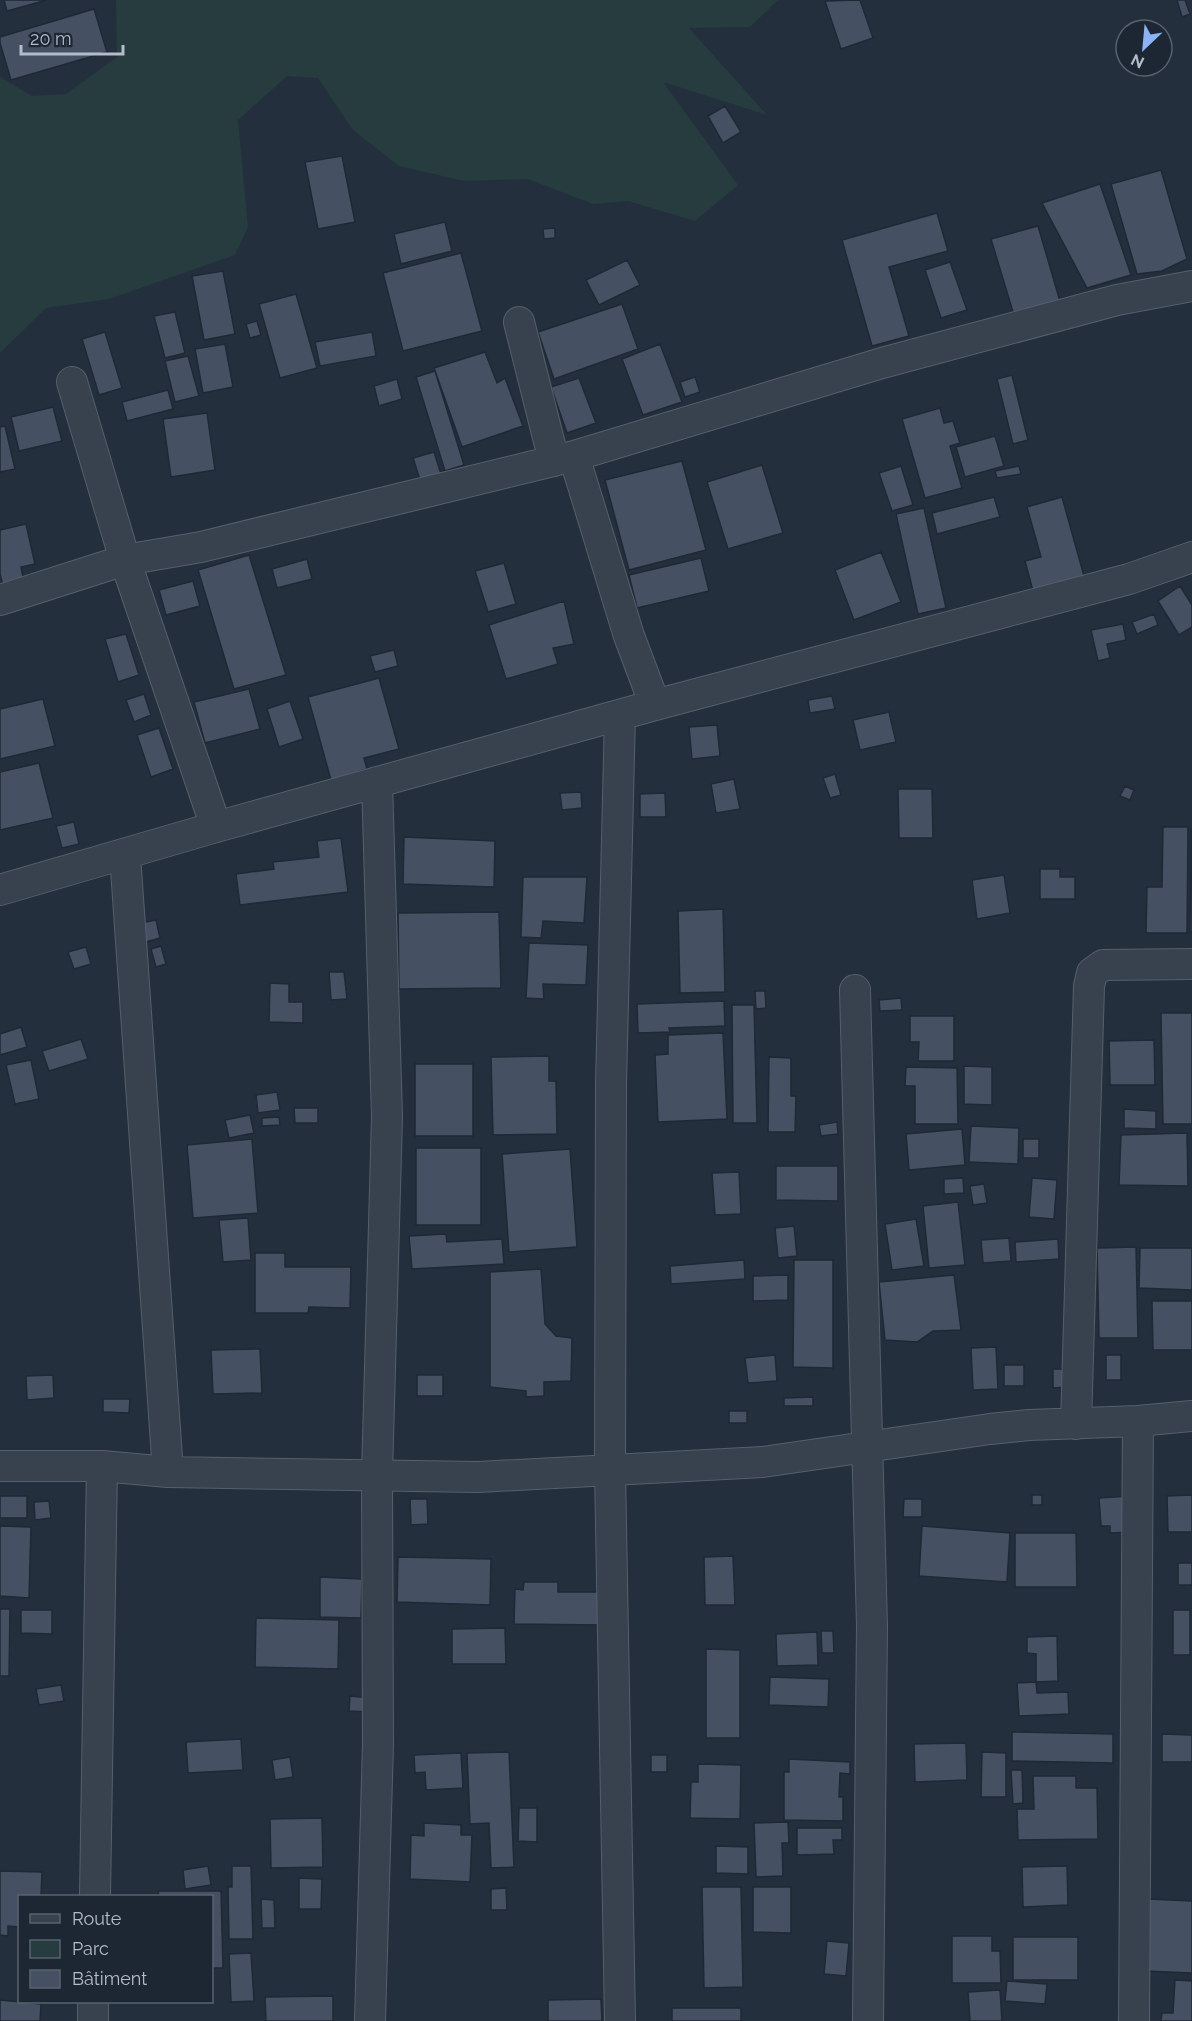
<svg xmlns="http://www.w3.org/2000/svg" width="1192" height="2021" font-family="Raleway,sans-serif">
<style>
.green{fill:#263c3f}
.building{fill:#455162;stroke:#1f2835;stroke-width:1.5}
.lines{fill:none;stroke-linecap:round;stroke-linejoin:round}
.street-casing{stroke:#565f6c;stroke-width:32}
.street{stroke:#38414e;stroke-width:30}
</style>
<rect width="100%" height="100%" fill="#242f3e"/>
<!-- green -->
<path class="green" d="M116,0H778L750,27L689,28L767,115L663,82L738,185L695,221L628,201L593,204L528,179L464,181L399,166L353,130L318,78L287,76L238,120L248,227L235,255L109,299L46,308L0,353V77L32,96L66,94L117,57Z"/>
<!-- building -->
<path class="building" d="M4,0H47L7,11Z
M860,0L873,38L841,49L825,1Z
M1177,0H1185L1190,14L1182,17Z
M94,9L107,52L11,80L0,43V37Z
M725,106L741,132L723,143L708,116Z
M342,156L355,222L318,229L305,162Z
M1161,170L1187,259L1162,271L1137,274L1111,184Z
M1100,184L1131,275L1087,288L1042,203Z
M937,213L948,251L889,267L909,336L872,346L842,240Z
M445,222L452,251L401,264L394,234Z
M1038,226L1062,308L1016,322L991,239Z
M555,228V238L544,239L543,229Z
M461,253L482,331L403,351L383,273Z
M627,260L640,285L599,305L586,280Z
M950,262L967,310L941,318L925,270Z
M223,271L235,334L204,340L192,276Z
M296,294L317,368L280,378L259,304Z
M622,304L638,349L554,379L538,332Z
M175,312L185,353L165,358L154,316Z
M257,321L261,335L250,338L246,324Z
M105,332L122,388L99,395L82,339Z
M372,332L376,356L320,366L315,342Z
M225,344L233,387L203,393L195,349Z
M660,344L682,402L643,415L622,359Z
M485,352L497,383L505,378L523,426L462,447L434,368Z
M188,356L199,396L175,402L165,361Z
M435,371L464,465L445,471L416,377Z
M1012,375L1028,440L1013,444L997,379Z
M695,377L700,392L685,397L680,382Z
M579,378L596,423L567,433L551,387Z
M397,379L402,399L379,406L374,386Z
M168,390L173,409L127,421L122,402Z
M53,407L62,441L19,451L11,417Z
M940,408L944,423L953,421L960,443L950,446L962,488L925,498L902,419Z
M207,413L215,470L171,477L163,419Z
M5,426L15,469L0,472V427Z
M995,436L1004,466L965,477L956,447Z
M434,452L442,477L421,483L413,458Z
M682,461L706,550L629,570L605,480Z
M762,465L783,533L728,549L707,482Z
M901,466L913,505L892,511L879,473Z
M1019,466L1021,474L997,478L995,471Z
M994,497L1000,517L937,534L932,513Z
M1062,497L1084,576L1033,591L1025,561L1041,557L1027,507Z
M924,508L946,608L918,614L896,514Z
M26,524L35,564L21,567L24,582L3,586L0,574V530Z
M881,552L901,602L854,620L835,570Z
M249,555L286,675L234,689L198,570Z
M701,558L709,591L637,608L629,575Z
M307,559L312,579L277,588L272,569Z
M504,563L516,604L488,612L475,571Z
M193,581L200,606L166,615L159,590Z
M1180,586L1192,605V627L1179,635L1158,601Z
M564,601L574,644L553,648L558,664L506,679L489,625Z
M1154,614L1158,625L1137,634L1132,622Z
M1123,624L1126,640L1107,644L1110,658L1098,661L1091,630Z
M126,634L139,675L118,682L105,639Z
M394,650L398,666L375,672L370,656Z
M379,678L399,749L364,758L367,769L331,780L308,697Z
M249,689L260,729L205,743L194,702Z
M144,694L151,715L134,722L126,700Z
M832,696L835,709L810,713L808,700Z
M43,699L55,746L0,759V709Z
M290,701L303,739L279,747L267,709Z
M889,712L896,742L860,750L853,720Z
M717,725L720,756L692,759L689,727Z
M159,728L173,769L151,777L137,735Z
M39,763L53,818L0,830V772Z
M835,774L841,795L830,798L823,778Z
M734,779L740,809L716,813L711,784Z
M1125,786L1134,790L1130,800L1120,796Z
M898,789H932L933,838H899Z
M581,792L582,808L562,810L560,793Z
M665,793L666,817H640V794Z
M74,822L79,844L62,848L56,826Z
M1163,827H1188L1187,933H1146L1147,887H1162Z
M1191,829H1192V932H1190Z
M404,837L495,841L494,887L403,884Z
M341,838L348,892L240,905L236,874L274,869L273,862L319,857L317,841Z
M1040,869H1060V877H1075V899H1040Z
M1004,875L1010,913L977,919L972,880Z
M523,877H587L584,923L543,921L541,938L521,937Z
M723,909L725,992L680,993L678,911Z
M499,912L501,988L399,989L398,913Z
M156,920L160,938L146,942L141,923Z
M529,943L588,945L586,985L543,984L544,999L526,998Z
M161,946L166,964L156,967L151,949Z
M86,947L91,964L74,969L68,952Z
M329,972H344L347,999L331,1000Z
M270,983L289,984V1002H303V1023L269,1022Z
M755,991H765L766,1008L756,1009Z
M901,998L902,1010L880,1011L879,1000Z
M724,1001L725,1026L669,1028L670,1032L638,1033L637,1004Z
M732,1005H754L757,1123H733Z
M1161,1013H1192V1124H1163Z
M910,1016H954V1061H918L919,1042H910Z
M21,1027L27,1047L0,1055V1034Z
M723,1033L727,1119L658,1122L655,1055L668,1054V1035Z
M81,1039L88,1059L49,1071L42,1051Z
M1154,1040L1155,1085H1110L1109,1041Z
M549,1056V1081H556L557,1134L493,1135L491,1057Z
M769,1057L791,1058V1096H796L795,1132H768Z
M31,1060L39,1099L15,1104L6,1065Z
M415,1064H473V1136H415Z
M964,1066L992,1067V1105L964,1104Z
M906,1067L957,1068L958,1124H915V1086H905Z
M277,1092L280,1110L258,1113L256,1095Z
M294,1108H318V1123H295Z
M1124,1109L1156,1111V1129L1124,1128Z
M250,1115L254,1133L229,1138L225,1120Z
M279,1117L280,1125L262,1126V1118Z
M837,1122L838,1134L821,1136L819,1125Z
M971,1126L1019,1128L1018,1164L969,1162Z
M962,1129L965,1165L909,1170L906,1134Z
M1187,1133L1188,1186L1119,1185L1121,1135Z
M252,1139L258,1213L193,1218L187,1145Z
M1023,1139H1039V1158H1023Z
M416,1148H481V1225H416Z
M570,1149L577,1247L509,1252L502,1154Z
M776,1166H838V1201L776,1200Z
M739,1172L741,1214L715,1215L712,1173Z
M963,1178L964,1193L944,1194V1179Z
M1032,1178L1057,1180L1054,1219L1029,1217Z
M984,1184L987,1203L973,1205L970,1186Z
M958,1202L965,1265L929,1268L923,1206Z
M248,1218L251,1260L223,1262L219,1220Z
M916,1219L924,1266L892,1270L885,1224Z
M794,1226L797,1256L778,1258L775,1228Z
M446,1234L447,1242L502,1239L504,1264L412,1269L409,1236Z
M1009,1238L1011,1261L983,1263L981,1240Z
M1058,1239L1059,1259L1016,1262L1015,1242Z
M1136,1247L1138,1338H1099L1097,1248Z
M1140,1248H1192V1290L1139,1288Z
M255,1253H285V1267H351L350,1308L309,1307L308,1313H255Z
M744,1260L745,1279L671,1284L670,1266Z
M794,1260H833V1368L793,1367Z
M541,1269L545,1324L556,1336L572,1338L571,1381L544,1382V1396L526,1397V1391L490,1387V1272Z
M788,1275V1300L753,1301V1276Z
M954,1275L961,1330L933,1331L917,1342L885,1340L879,1282Z
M1152,1301H1192V1350H1153Z
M996,1347L998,1389L973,1390L971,1348Z
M260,1349L262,1393L213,1394L211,1350Z
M775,1355L777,1381L748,1383L745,1358Z
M1106,1355H1121V1380H1106Z
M1004,1365H1024V1386H1004Z
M1053,1369H1066L1067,1387L1053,1388Z
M53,1375L54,1398L27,1400L26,1376Z
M417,1375H443V1396H417Z
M813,1397V1406H784V1398Z
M103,1399H130L129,1413L103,1412Z
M729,1411H747V1423H729Z
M1032,1495H1042V1505H1032Z
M1192,1495V1532H1168L1167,1496Z
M0,1496H27V1518H0Z
M1129,1496L1132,1532L1110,1533V1526H1101L1099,1498Z
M410,1499H427L428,1524L411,1525Z
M904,1499H922V1517H903Z
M49,1501L51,1518L35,1520L34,1502Z
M0,1526L31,1527L29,1598L0,1596Z
M922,1526L1010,1533L1007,1582L919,1576Z
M1015,1533H1076L1077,1587H1015Z
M733,1556L735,1605H705L704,1557Z
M398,1557L491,1559L490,1605L397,1602Z
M1178,1563H1192V1585H1178Z
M320,1577L362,1579L361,1618L320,1617Z
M524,1582H558V1592H604L603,1625L514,1624L515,1589L523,1590Z
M0,1609H10L9,1676H0Z
M21,1610H52V1634L21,1633Z
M1173,1610H1190V1655H1173Z
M256,1618L339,1620L338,1669L255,1667Z
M505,1628L506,1664H452V1629Z
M821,1631H833L834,1653H822Z
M817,1632L818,1665L777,1666L776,1634Z
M1057,1636L1058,1681L1036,1682V1654L1027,1653V1637Z
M706,1649L740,1650V1738H706Z
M770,1677L829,1679L828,1707L769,1705Z
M1036,1682L1037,1693L1068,1692L1069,1714L1019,1716L1017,1683Z
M61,1685L64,1701L39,1705L36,1689Z
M350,1696L370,1698L369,1712L349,1711Z
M1012,1732L1113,1734V1763L1012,1761Z
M1162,1734L1192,1735V1762H1162Z
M241,1739L243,1770L188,1773L186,1742Z
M966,1743L967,1780L915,1782L914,1744Z
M509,1752L514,1867L491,1868L489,1823L470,1824L467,1753Z
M982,1752L1006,1753V1797H981Z
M461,1753L463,1788L426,1790L425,1772L415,1773L414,1755Z
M651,1755H667V1772H651Z
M290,1757L293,1777L275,1780L272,1760Z
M789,1759L850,1762V1774L840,1773L839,1797H843V1821L784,1820V1772H789Z
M698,1764L741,1765L740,1819L690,1818L691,1782H698Z
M1011,1770H1022L1023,1803L1013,1804Z
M1033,1776H1076V1788H1097L1098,1839L1018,1840L1017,1809H1034Z
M519,1808H537V1842L518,1841Z
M322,1818L323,1867L271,1868L270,1819Z
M788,1822L789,1843H782L783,1876L756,1877L754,1823Z
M424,1823L461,1825V1835H472L470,1882L410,1879L411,1835L424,1836Z
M797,1828H842V1840H833L834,1854L797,1855Z
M716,1846L748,1847V1874L716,1873Z
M208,1866L211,1885L185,1889L183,1870Z
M232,1866H251L253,1939H229L228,1887H232Z
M1067,1866L1068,1905L1023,1907L1022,1867Z
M0,1871L42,1872L41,1896H20V1927L8,1926V1936L0,1935Z
M299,1878L322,1879L321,1909H299Z
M702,1887H741L743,1987L704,1988Z
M753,1887H791V1933L753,1932Z
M506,1888L507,1910H491V1889Z
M158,1891H221L223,1968H212V1896H159Z
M261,1899L274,1900L275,1928H262Z
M1148,1899L1192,1901V1973L1145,1971Z
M952,1936H992V1951H1000L1001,1983H952Z
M1013,1937H1078V1980H1013Z
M827,1941L849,1943L846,1976L824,1974Z
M251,1953L254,2001L231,2002L229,1954Z
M1175,1980L1192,1981V2021H1161L1162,2013H1173Z
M1007,1981L1047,1984L1045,2004L1005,2001Z
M1000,1990L1002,2021H970L968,1992Z
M333,1996V2021H266L265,1997Z
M601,1999L602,2021H548V2000Z
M0,2000L41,2004L40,2021H0Z
M672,2008H741V2021H672Z"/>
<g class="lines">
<defs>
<path id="street" d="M519,322L554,461
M72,382L125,560L216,827
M574,456L629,636L655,705
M0,600L125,560L201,547L574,456L882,363L1117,300L1192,286
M620,715L611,1084L610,1470L620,2021
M125,855L168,1472
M0,890L216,827L655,705L1129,579L1192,557
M855,990L872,1626L868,2021
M1076,1424L1089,986L1092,973L1103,965L1192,964
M0,1466H102L168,1472L478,1477L763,1462L990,1429L1029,1425L1138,1421L1192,1416
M95,1896L102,1466
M93,2021V2002
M370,2021L378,1744L377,1475L387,1117L377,782
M1134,2021L1138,1421"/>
</defs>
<!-- street casing -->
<use href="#street" class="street-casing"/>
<!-- street -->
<use href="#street" class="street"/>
</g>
<!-- legend -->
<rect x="18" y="1895" width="195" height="108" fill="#1d2633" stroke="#59626f" stroke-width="1.5"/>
<rect x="30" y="1914" width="30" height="9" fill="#38414e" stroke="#59626f" stroke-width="1.5"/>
<text x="72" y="1925" font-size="18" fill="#b4bcc9">Route</text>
<rect x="30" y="1940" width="30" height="18" fill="#263c3f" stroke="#59626f" stroke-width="1.5"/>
<text x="72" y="1955" font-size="18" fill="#b4bcc9">Parc</text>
<rect x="30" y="1970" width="30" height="18" fill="#455162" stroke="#59626f" stroke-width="1.5"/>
<text x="72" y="1985" font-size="18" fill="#b4bcc9">Bâtiment</text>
<!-- north arrow -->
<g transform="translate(1144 48) rotate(206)"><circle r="28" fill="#1d2633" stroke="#59626f" stroke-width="1.5"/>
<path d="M0-4.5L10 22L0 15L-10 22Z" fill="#8ab4f8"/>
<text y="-9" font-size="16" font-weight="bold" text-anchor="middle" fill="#b4bcc9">N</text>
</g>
<!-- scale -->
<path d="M21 45v9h102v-9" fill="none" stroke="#b4bcc9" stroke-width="3"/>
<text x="30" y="45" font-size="18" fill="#b4bcc9" stroke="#1d2633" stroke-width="4.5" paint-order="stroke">20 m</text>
</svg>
